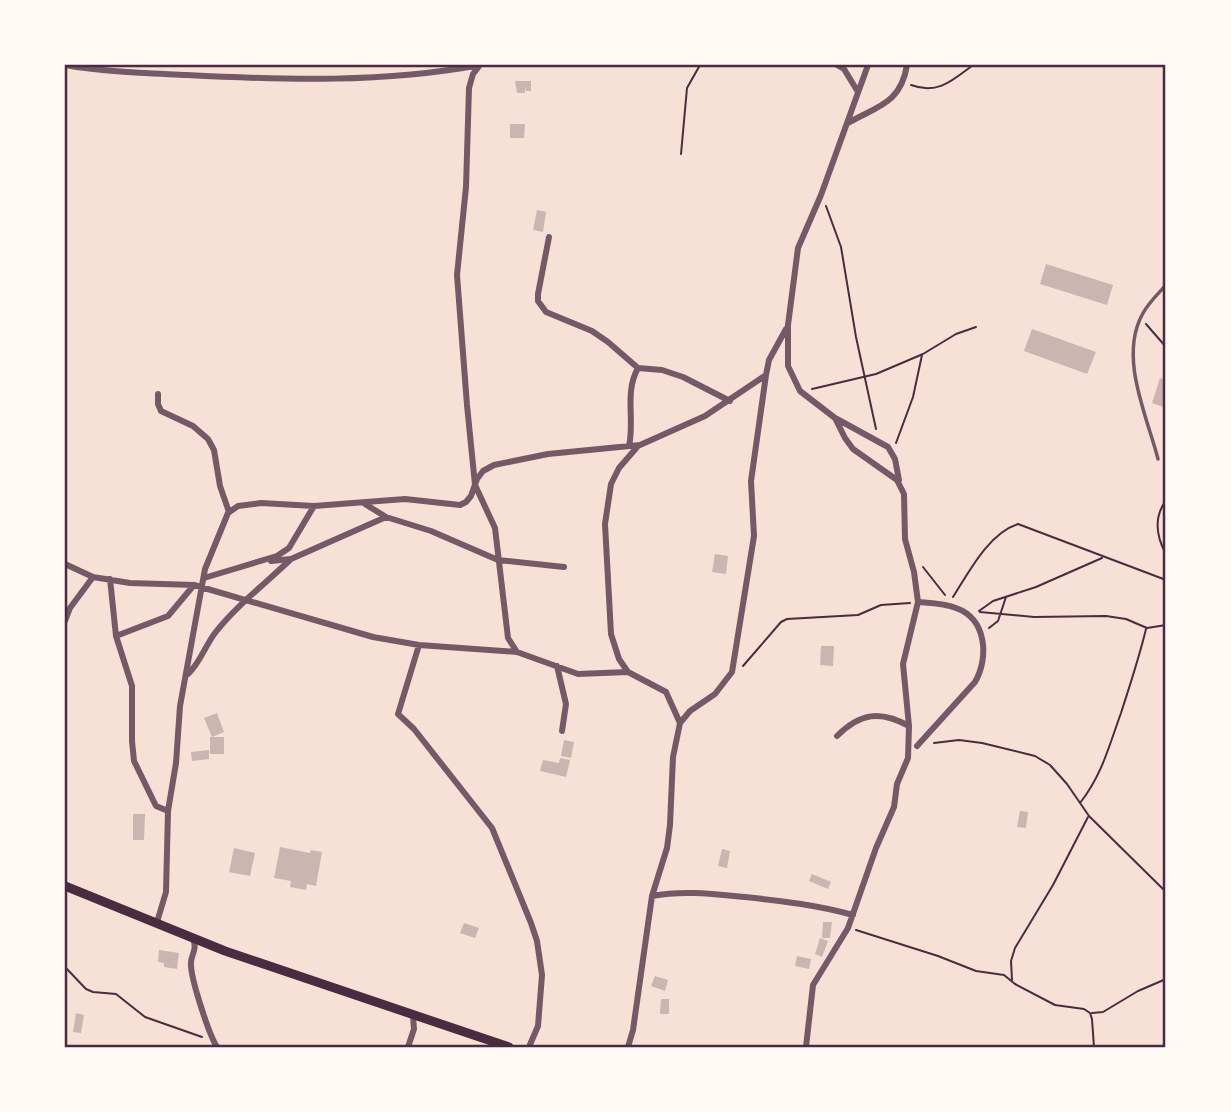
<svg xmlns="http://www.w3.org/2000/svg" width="1231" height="1112" font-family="'Public Sans',sans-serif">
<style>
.building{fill:#ccb4b1}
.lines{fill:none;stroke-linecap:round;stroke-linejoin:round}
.path{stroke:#4a2c40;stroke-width:2}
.service{stroke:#755966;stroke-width:3.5}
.minor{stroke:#755966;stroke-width:6}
.secondary{stroke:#4a2c40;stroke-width:9}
.neatline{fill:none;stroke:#4a2c40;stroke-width:2.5}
</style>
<rect width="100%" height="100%" fill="#f7e1d7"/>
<!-- building -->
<path class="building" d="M515,81H531V91H526L525,87V93H517Z
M510,124H525L524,138H510Z
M537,210L546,212L543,232L533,230Z
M1046,264L1113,285L1107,305L1040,284Z
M1032,329L1096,352L1087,374L1024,351Z
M1160,378L1166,380V408L1152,403Z
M715,554L728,556L726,574L712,572Z
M821,646H834L833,666L820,665Z
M217,713L224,732L212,737L204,718Z
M210,737H224V754H210Z
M564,740L574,742L571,758L561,756Z
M209,750V759L192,761L191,752Z
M560,758L570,760L566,777L540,771L543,760L559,763Z
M1020,811L1028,812L1026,828L1017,827Z
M133,814H145L144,840H133Z
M280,847L310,853L311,850L322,852L316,886L307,884L306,890L290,887L291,881L274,878Z
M234,848L255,853L250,876L229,872Z
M722,849L730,851L727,868L718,866Z
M812,874L831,882L828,889L809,881Z
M823,922H832L830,938H822Z
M464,923L479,928L475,938L460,933Z
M820,938L828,941L822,957L815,954Z
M159,950L179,953L177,969L164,967V963L158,962Z
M797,956L811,959L809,969L795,966Z
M655,976L668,980L665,991L651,986Z
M661,999H669V1014H660Z
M76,1013L84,1015L81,1033L73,1032Z"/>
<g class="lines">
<!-- path -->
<path class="path" d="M911,85C938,95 953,80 973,65
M681,154L687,88L700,65
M826,206L841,247L856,337L876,429
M1146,324L1166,347
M812,389L876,374L923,354L956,334L976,327
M896,443L913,397L922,355
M1166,500C1154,517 1156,536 1166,554
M923,567L945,595
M953,597C969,572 988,534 1018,524L1166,580
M979,611L993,601L1036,587L1102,558
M980,612L1034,617L1106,616L1126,619L1147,628L1166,625
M989,628L998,621L1006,597
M743,666L781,622L787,619L858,615L881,605L910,603
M934,743L959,740L982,743L1035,756L1050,765L1067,784L1089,816L1166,892
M1080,803C1102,775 1109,746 1121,713C1130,685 1139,658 1146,629
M856,930L938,956L976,971L1004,975L1015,984L1055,1005L1084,1009L1090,1013L1092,1019L1094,1047
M65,967L86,989L93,992L116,994L145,1017L202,1037
M1012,980L1011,961L1015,948L1053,885L1088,817
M1092,1013L1103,1012L1138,991L1166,979"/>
<!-- service -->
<path class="service" d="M1158,459C1147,416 1119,358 1142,315C1148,303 1158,294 1166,285"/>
<!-- minor -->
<path class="minor" d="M65,65C105,72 147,73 187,75C284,80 384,83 480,65
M480,65L473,74L469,88L466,187L457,275L467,405L475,485L495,528L508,638L517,652
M837,65L844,69L858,92
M848,123C878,106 901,103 907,65
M549,237L538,294V301L546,312L592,331L608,342L638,368L662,370L683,377L730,401
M158,394V404L161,411L193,426L208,439L214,450L220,486L229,512
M837,419L888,447L895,459L899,480
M629,446C635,419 624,393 638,368
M365,504L386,517L431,531L498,560L564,567
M271,561L291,559L386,517
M65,564L93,577L130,583L194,585L373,637L419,645L517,652L578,674L628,672L666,692L680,723L673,757L670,825L667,848L652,896L633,1030L628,1047
M204,578L277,556L289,548L314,506
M110,579L116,636L132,686V741L134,761L156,806L168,811L166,892L157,922
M65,621L70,608L93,577
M116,636L168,616L194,585
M419,645L398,714L414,729L492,828L531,923L537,941L542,975L538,1026L529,1047
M557,666L566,704L562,731
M628,672L619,659L611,634L605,524L611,484L619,468L638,446
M188,674C200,663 205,646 215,633C237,605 266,583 291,559
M680,723L690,711L715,694L732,672L754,536L751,481L766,375
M837,736C860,713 880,710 909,726
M917,746L975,682C989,658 987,619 956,608C944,603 930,603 918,602
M168,811L176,763L180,706L205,569L228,513L238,506L261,503L314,506L405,499L460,505L466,502L471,496L477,479L483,471L494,465L548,454L640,445L705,416L766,375L769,360L786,329
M652,896C683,890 714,894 745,897C782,901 817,905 853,915
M193,938C198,952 190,954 191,965C191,979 209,1035 217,1047
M408,1047L414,1029L413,1016
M806,1047L813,985L848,928L876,848L894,807L897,784L908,758L909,726L903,664L918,602L914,572L905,539L904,494L897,480L853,449L845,438L835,418L800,391L788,366V325L798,248L821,195L868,65"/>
<!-- secondary -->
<path class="secondary" d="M65,886L225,951L509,1047"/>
</g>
<!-- border -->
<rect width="1231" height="1112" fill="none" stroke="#fffaf5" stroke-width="133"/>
<rect x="66" y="66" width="1098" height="980" class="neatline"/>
</svg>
